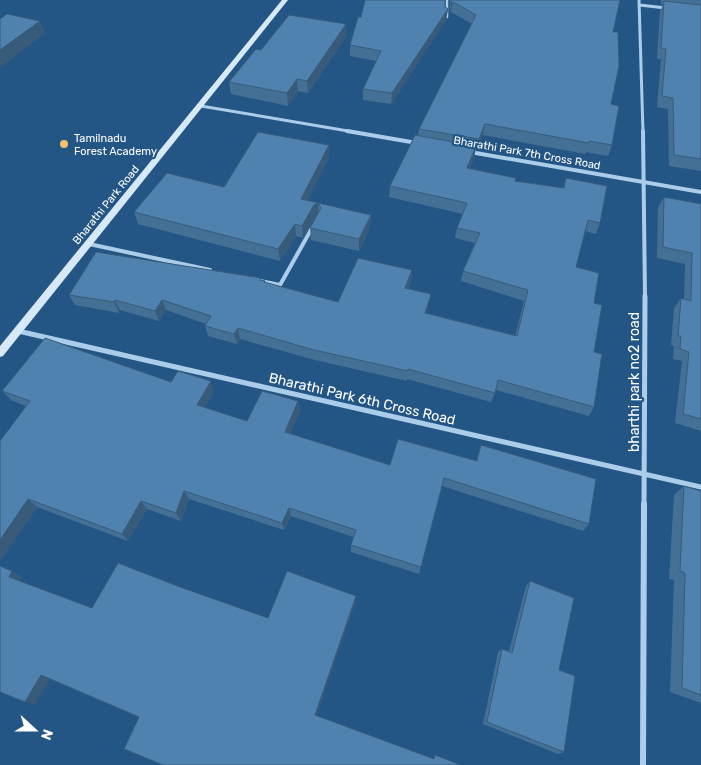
<svg xmlns="http://www.w3.org/2000/svg" width="701" height="765" font-family="Rubik,sans-serif">
<style>
.lines{fill:none;stroke-linecap:round;stroke-linejoin:round}
.service{stroke:#accde9;stroke-width:2.5}
.minor-far3{stroke:#accde9;stroke-width:3}
.minor-far2{stroke:#accde9;stroke-width:4}
.minor-far1{stroke:#accde9;stroke-width:5}
.minor{stroke:#accde9;stroke-width:6}
.secondary{fill:#d7e8f7;fill-rule:evenodd}
.wall{fill:#457096}
.shaded-wall{fill:#385b7a}
.building{fill:#5082af;stroke:#385b7a}
.poi-dot{fill:#f4c26f;stroke:#235685;stroke-width:2}
.labels{text-anchor:middle;dominant-baseline:central;stroke-width:4.5;stroke-linejoin:round;paint-order:stroke}
.far-poi-label{font-size:11px;fill:#fff;stroke:#235685;text-anchor:start}
.far-street-label{font-size:11px;fill:#fff;stroke:#235685}
.street-label{font-size:14px;fill:#fff;stroke:#235685}
</style>
<rect width="100%" height="100%" fill="#235685"/>
<g class="lines">
<!-- service -->
<path class="service" d="M447,0V17"/>
<!-- minor-far3 -->
<path class="minor-far3" d="M639,0L643,132
M639,5L666,8
M201,106L354,132"/>
<!-- minor-far2 -->
<path class="minor-far2" d="M347,131L417,143
M643,131L645,297
M470,152L701,192
M89,244L210,270
M260,281L280,285L312,228"/>
<!-- minor-far1 -->
<path class="minor-far1" d="M18,331L701,487
M644,505L645,296"/>
<!-- minor -->
<path class="minor" d="M643,765L644,504"/>
<!-- secondary -->
<path class="secondary" d="M282,0H288L3,356L0,357V346Z"/>
</g>
<!-- wall -->
<path class="wall" d="M450,0H620L613,32L611,104L612,145L608,156L586,152L585,154L483,135L477,150L476,149L474,157L470,168L515,181L563,188L566,178L600,223L596,234L585,231L576,267L594,303V407L589,416L496,390L491,402L407,379V381L315,360L240,339L237,344L208,336L205,326L206,324L166,310L159,321L120,310L119,313L75,305L69,295L261,280L265,281L266,283L338,302L412,270L411,281L408,289L431,294L429,304L426,313L515,336L524,301L461,281L463,271L475,243L455,238L457,228L463,214L389,197L390,186L418,136L419,129L472,24L451,12L450,14Z
M661,0H701V171L669,166L668,109L657,107L661,59H657L660,11L663,5L661,4Z
M445,6L448,9L446,20L391,104L363,100V89L376,61L350,56V45L361,17Z
M346,24V37L308,93L298,91L288,106L231,94L229,82L261,50Z
M329,157L307,201L371,215L370,227L359,251L311,240L310,228L316,216L315,217L303,238L296,236L280,261L138,224L134,212Z
M664,197L701,204V431L675,423L682,361L673,359L674,346L671,345L674,308L681,298L684,299L685,264L657,258L658,207Z
M2,391H214L204,408L247,421L298,401L300,411L290,434L390,465L476,461L481,445L589,524L583,531L442,486L419,574L351,552V545L353,537L291,516L284,530L189,499L181,521L147,509L128,541L37,507L0,561L26,406L11,400Z
M684,486L701,491V703L670,692L674,580L669,579L674,495Z
M530,581L559,670L564,752L558,754L483,724L498,652L502,649L509,651L526,586Z"/>
<!-- shaded-wall -->
<path class="shaded-wall" d="M453,2L451,12L450,14L451,4Z
M448,9L446,20L391,104L392,93Z
M40,21L45,33L0,68V50Z
M346,24V37L308,93L307,81Z
M297,79L298,91L288,106L287,93Z
M485,124L483,135L477,150L479,139Z
M329,145V157L302,211L301,199Z
M476,146L474,157L465,179L467,168Z
M318,203V215L315,217L303,238L302,226L314,205Z
M371,215L370,227L359,251V239Z
M295,224L296,236L280,261L278,249Z
M412,270L411,281L404,299L405,288Z
M431,294L429,304L424,323L425,313Z
M115,300L120,310L119,313L114,302Z
M162,300L166,310L159,321L155,311Z
M238,328L240,339L237,344L234,334Z
M211,381L214,391L200,415L197,405Z
M298,401L300,411L287,441L285,432Z
M184,491L189,499L181,521L176,513Z
M28,499L37,507L0,561V540Z
M141,501L147,509L128,541L122,534Z
M289,508L291,516L284,530L282,523Z
M12,571L22,577L18,583L9,577Z
M356,596V601L316,718L315,715Z
M41,675L50,678L35,705L25,702Z"/>
<!-- building -->
<path class="building" d="M365,0H445V6L448,9L392,93L363,89L381,51L350,45L358,17H361Z
M451,0H620L613,32H618L619,66L611,104L619,106L612,145L589,141V143L485,124L479,139L419,129L476,15L453,2L451,4Z
M664,1L701,5V159L674,155L673,98L662,96L666,49L661,48Z
M7,14L40,21L0,50V19Z
M289,15L346,24L307,81L297,79L287,93L229,82L256,49L261,50Z
M258,132L329,145L301,199L371,215L359,239L310,228L321,208L318,203L314,205L302,226L295,224L278,249L134,212L167,173L224,187Z
M415,135L476,146L467,168L516,178L515,181L564,188L566,178L607,186L600,223L588,220L576,267L599,273L594,303L602,305L594,352L602,354L594,407L498,380L495,393L408,369V371L314,350L238,328L234,334L205,326L211,316L162,300L155,311L115,300L114,302L69,295L96,252L261,278L260,280L265,281L264,282L338,302L358,258L412,270L405,288L431,294L425,313L517,336L528,290L463,271L480,233L457,228L467,203L390,186Z
M664,197L701,204V419L683,414L689,352L680,349L681,336H678L681,298L691,301L692,253L663,247Z
M45,338L171,382L178,371L211,381L197,405L247,421L262,391L298,401L285,432L390,465L398,439L477,461L481,445L596,479L589,524L444,478L421,567L351,545L356,530L289,508L282,523L184,491L176,513L141,501L122,534L28,499L0,540V441L30,401L2,391Z
M684,486L701,491V695L682,688L685,573L680,571Z
M118,563L180,587L268,618L287,571L356,596L315,715L434,759L435,755L461,765H163L124,749L139,717L41,675L25,702L0,692V566L12,571L9,577L92,608Z
M530,581L574,598L559,670L575,676L564,752L487,722L502,649L512,653Z"/>
<!-- markers -->
<circle class="poi-dot" cx="64" cy="144" r="5"/>
<g class="labels">
<!-- far-poi labels -->
<g class="far-poi-label">
<text x="74" y="138">Tamilnadu<tspan x="74" dy="13">Forest Academy</tspan></text>
</g>
<!-- far-street labels -->
<g class="far-street-label">
<text transform="translate(527 153) rotate(10)">Bharathi Park 7th Cross Road</text>
<text transform="translate(106 205) rotate(-51)">Bharathi Park Road</text>
</g>
<!-- street labels -->
<g class="street-label">
<text transform="translate(634 382) rotate(-90)">bharthi park no2 road</text>
<text transform="translate(362 399) rotate(13)">Bharathi Park 6th Cross Road</text>
</g>
</g>
<!-- north arrow -->
<g transform="translate(35 730) rotate(111)" stroke="#235685" stroke-width="4" paint-order="stroke">
<path d="M0-4L9 19L0 12L-9 19Z" fill="#ffffff"/>
<text y="-8" font-size="14" font-weight="bold" text-anchor="middle" fill="#ffffff">N</text>
</g>
</svg>
